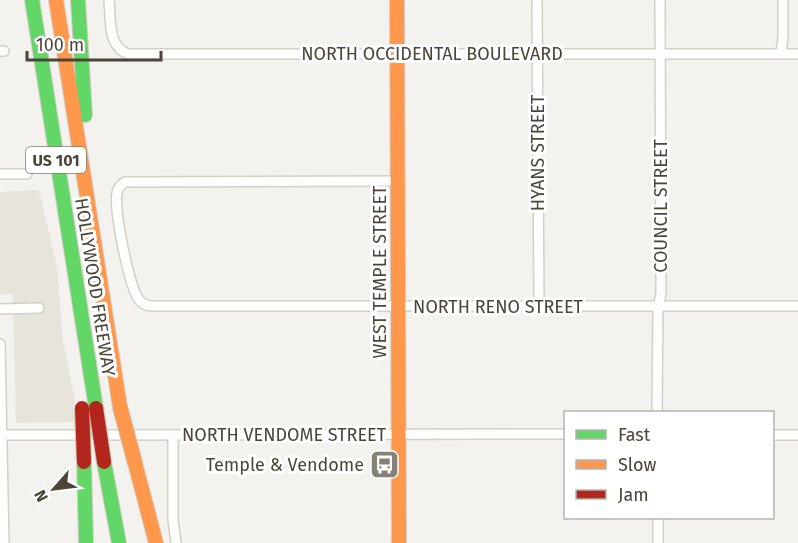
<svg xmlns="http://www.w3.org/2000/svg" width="798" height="543" font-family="'Fira Sans',sans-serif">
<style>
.residential{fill:#e7e4dc}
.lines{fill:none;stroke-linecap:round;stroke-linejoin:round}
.street-casing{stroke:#d2d0cb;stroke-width:12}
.fast-casing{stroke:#d3cfc5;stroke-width:16}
.slow-casing{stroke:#d3cfc5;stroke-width:16}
.street{stroke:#fdfdfc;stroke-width:9}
.fast{stroke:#63d668;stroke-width:14}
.slow{stroke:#ff974d;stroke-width:14}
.slow-bridge-casing{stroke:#ccbfa9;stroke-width:16;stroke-linecap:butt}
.jam-bridge-casing{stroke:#ccbfa9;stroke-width:16;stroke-linecap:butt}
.slow-bridge{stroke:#ff974d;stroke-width:14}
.jam-bridge{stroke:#b3261e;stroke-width:14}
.labels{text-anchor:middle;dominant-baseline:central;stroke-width:6;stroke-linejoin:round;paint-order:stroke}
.shield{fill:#fff;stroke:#817c74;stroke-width:1.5}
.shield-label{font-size:16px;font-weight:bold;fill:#4b4439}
.street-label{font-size:18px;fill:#4b4439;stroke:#fff}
.poi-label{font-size:18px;fill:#4b4439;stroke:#fff;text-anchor:end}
</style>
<rect width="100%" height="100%" fill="#f4f2ee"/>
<!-- residential -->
<path class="residential" d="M39,190L57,268L63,341L75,401V422L16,423L13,294H0V192Z"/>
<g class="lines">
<defs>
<path id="street" d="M109,0C111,19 107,46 128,54H798
M537,0L539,307
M0,51H4
M781,54L783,37V0
M0,174H27
M397,181L125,182C121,185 118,187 117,193C114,210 129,289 140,301C144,305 148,306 153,306H798
M0,309L39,308
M0,344L4,543
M657,412L658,307L661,294L660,0
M2,435H84
M97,435L566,434
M173,435V520L176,543
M772,435H798
M658,518V543"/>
<path id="fast" d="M32,0L96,408
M78,0L85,115
M84,462L86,543
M104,462L119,543"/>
<path id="slow" d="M56,0L120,407
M397,0L399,543
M135,463L156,543"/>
</defs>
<!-- street casing -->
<use href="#street" class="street-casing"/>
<!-- fast casing -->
<use href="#fast" class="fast-casing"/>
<!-- slow casing -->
<use href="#slow" class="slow-casing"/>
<!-- street -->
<use href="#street" class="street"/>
<!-- fast -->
<use href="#fast" class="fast"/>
<!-- slow -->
<use href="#slow" class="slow"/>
<defs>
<path id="slow-bridge" d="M120,407L135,463"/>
<path id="jam-bridge" d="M82,408L84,462
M96,408L104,462"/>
</defs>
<!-- slow-bridge casing -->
<use href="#slow-bridge" class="slow-bridge-casing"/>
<!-- jam-bridge casing -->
<use href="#jam-bridge" class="jam-bridge-casing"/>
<!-- slow-bridge -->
<use href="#slow-bridge" class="slow-bridge"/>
<!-- jam-bridge -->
<use href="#jam-bridge" class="jam-bridge"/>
</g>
<!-- icons -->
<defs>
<symbol id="bus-square" viewBox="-11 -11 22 22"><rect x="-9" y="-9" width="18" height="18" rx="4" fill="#868178" stroke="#fff"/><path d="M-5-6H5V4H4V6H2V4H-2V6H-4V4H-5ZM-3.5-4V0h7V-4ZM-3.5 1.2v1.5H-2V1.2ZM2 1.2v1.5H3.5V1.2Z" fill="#fff"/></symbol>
</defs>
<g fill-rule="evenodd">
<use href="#bus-square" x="368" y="448" width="33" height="33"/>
</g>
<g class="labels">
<!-- shield labels -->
<rect class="shield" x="26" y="147" width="60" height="26" rx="4.5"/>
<g class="shield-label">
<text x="56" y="160">US 101</text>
</g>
<!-- street labels -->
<g class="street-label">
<text x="432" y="54">NORTH OCCIDENTAL BOULEVARD</text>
<text transform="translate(538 153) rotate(-90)">HYANS STREET</text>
<text transform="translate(661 206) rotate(-90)">COUNCIL STREET</text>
<text transform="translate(380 272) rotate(-90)">WEST TEMPLE STREET</text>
<text transform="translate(95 287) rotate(81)">HOLLYWOOD FREEWAY</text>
<text x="498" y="307">NORTH RENO STREET</text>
<text x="284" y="435">NORTH VENDOME STREET</text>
</g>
<!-- poi labels -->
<g class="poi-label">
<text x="364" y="465">Temple &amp; Vendome</text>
</g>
</g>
<!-- legend -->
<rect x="564" y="411" width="210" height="108" fill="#ffffff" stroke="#b7b4b0" stroke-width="1.5"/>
<rect x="576" y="430" width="30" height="9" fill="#63d668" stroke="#b7b4b0" stroke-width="1.5"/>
<text x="618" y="441" font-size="18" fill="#4b4439">Fast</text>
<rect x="576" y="460" width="30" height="9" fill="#ff974d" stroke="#b7b4b0" stroke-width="1.5"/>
<text x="618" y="471" font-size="18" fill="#4b4439">Slow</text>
<rect x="576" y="490" width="30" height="9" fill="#b3261e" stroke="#b7b4b0" stroke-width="1.5"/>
<text x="618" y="501" font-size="18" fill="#4b4439">Jam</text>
<!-- north arrow -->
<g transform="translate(54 489) rotate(242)" stroke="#ffffff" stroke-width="4.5" paint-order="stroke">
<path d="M0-4.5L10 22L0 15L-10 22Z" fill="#4b4439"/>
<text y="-9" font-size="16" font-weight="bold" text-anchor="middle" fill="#4b4439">N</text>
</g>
<!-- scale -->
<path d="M27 51v9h134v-9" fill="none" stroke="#4b4439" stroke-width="3"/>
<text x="36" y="51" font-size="18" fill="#4b4439" stroke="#ffffff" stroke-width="4.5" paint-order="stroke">100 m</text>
</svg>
